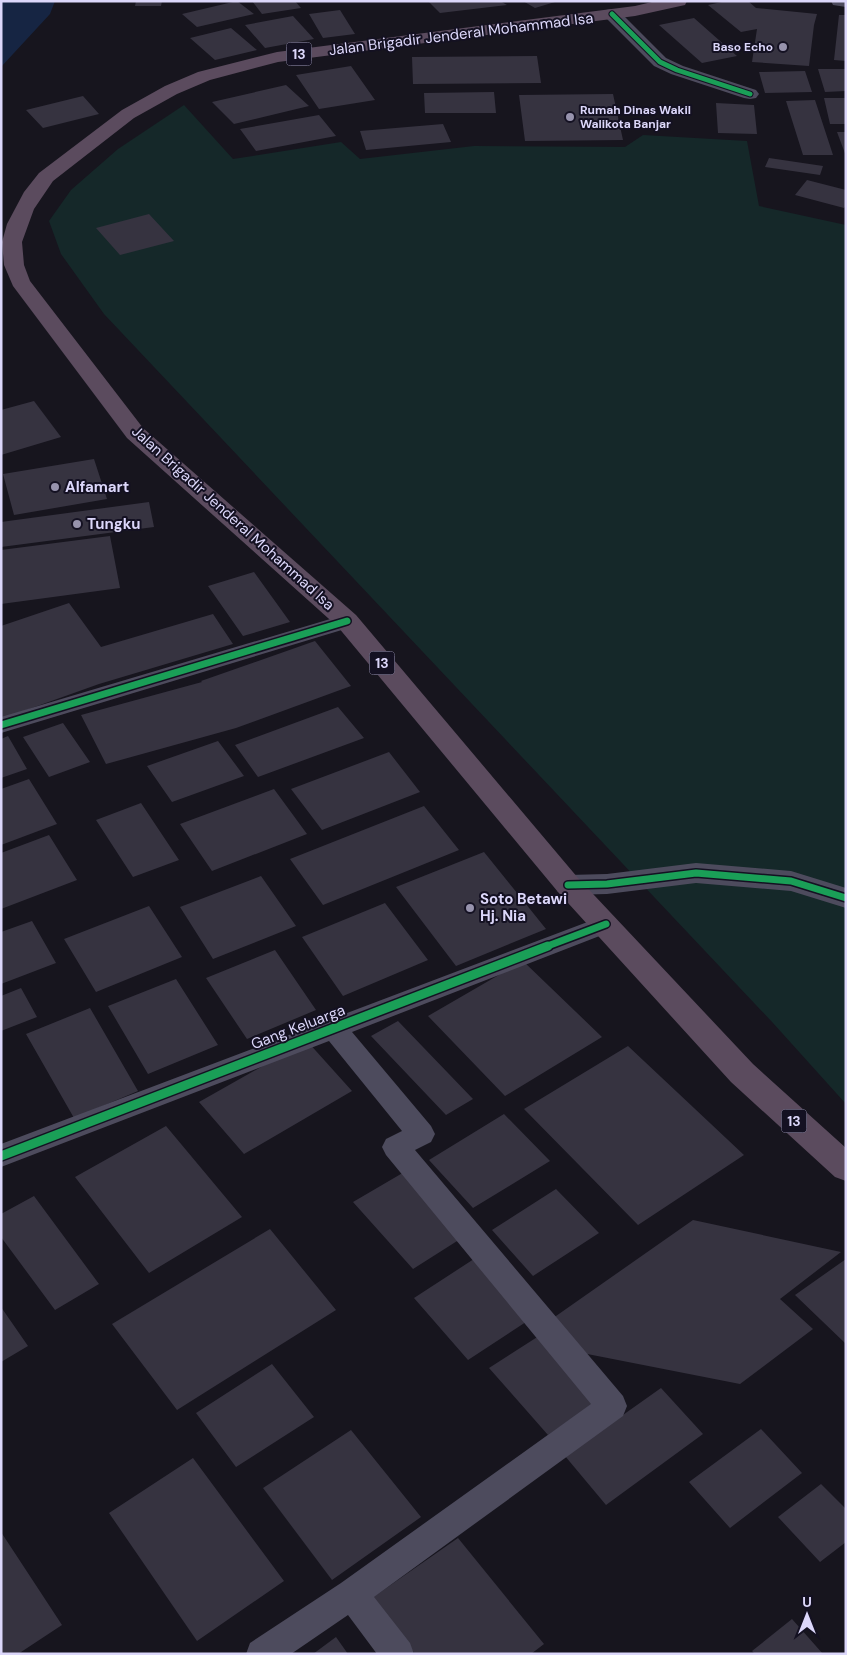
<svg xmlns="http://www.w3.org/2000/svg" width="847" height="1655" font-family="'DM Sans',sans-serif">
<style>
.green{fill:#152829}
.water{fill:#162543}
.building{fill:#363340}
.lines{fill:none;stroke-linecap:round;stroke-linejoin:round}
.lane{fill:#4d4b5d;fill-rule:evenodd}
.street{fill:#4d4b5d;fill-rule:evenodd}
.highway{fill:#5b4b5e;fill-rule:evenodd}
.cycleway-far2-casing{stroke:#141122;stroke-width:7}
.cycleway-far1-casing{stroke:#141122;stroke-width:10}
.cycleway-casing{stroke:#141122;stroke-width:12}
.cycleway-far2{stroke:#1a9f57;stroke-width:5}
.cycleway-far1{stroke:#1a9f57;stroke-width:7}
.cycleway{stroke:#1a9f57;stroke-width:9}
.poi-dot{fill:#9793ad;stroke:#141122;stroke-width:2}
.labels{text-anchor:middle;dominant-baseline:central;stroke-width:4;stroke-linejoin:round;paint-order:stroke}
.far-poi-label{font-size:12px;font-weight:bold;fill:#dcd7fa;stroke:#141122;text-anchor:end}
.shield{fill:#141122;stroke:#a09cb9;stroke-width:1}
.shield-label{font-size:14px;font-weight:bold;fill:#dcd7fa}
.street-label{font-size:15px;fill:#dcd7fa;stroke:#141122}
.poi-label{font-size:15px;font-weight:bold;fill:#dcd7fa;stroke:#141122;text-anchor:start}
</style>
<rect width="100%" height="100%" fill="#17151e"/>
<!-- green -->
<path class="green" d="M184,105L233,159L341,142L360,159L474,146L625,147L643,135L747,141L759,206L846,225V1104L773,1023L104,314L61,254L49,221L71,190L118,149Z"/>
<!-- water -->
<path class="water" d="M1,1H55L50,14L1,67Z"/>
<!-- building -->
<path class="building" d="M136,1H162L161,6H135Z
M237,1L254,14L197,27L182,14Z
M252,1H295L301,8L262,14Z
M428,1H500L507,5L440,13Z
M523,1H555V2L535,8Z
M726,1H748L756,8L817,14L814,25L809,66L752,62L757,29L741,32L708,5Z
M340,10L355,34L323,38L309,14Z
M839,15H846V61L834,60Z
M293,16L314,39L265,48L245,25Z
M694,18L737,56L702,63L659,25Z
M231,28L257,50L215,60L190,38Z
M537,56L541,83L413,84L412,57Z
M351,66L375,100L319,109L296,75Z
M818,69H846V91L825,92Z
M805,71L812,92L765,93L759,72Z
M286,85L309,106L234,124L212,102Z
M494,92L496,113H425L424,93Z
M613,94L623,140L525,141L519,95Z
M83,96L99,114L43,128L26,110Z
M824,98H846V124H830Z
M815,100L833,155H803L786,101Z
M716,103L754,105L757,134L718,133Z
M319,115L336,136L256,151L240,129Z
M443,124L451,142L366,150L360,131Z
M837,132H846V156Z
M769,158L823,166L820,175L765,167Z
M807,180L846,190V206L844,208L795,195Z
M149,214L174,241L120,255L96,228Z
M34,401L61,437L1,455V410Z
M94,459L107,499L14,515L3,474Z
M149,502L154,527L1,547V522Z
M110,536L120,588L1,604V550Z
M254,572L290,622L243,636L208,586Z
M69,603L101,647L213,614L233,644L99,684L1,719V626Z
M315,641L351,686L236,728L106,764L81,715L202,682L201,681Z
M338,707L364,738L258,777L235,745Z
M63,723L90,762L49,777L23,737Z
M8,736L27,769L1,778V739Z
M218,741L244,776L172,802L147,766Z
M389,752L420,792L322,830L291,789Z
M29,779L57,824L1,845V789Z
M274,789L307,834L212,871L180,824Z
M141,803L179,860L133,877L96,820Z
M424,806L459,850L323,905L290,859Z
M49,835L77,880L1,909V853Z
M484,852L546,929L456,966L396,887Z
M261,876L296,926L213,959L180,907Z
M385,903L428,960L343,996L302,937Z
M149,906L182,957L96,992L64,939Z
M32,921L56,963L1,984V932Z
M275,950L316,1010L247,1039L206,978Z
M523,961L602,1037L505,1096L428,1016Z
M176,979L218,1045L148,1074L108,1006Z
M21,988L37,1017L1,1031V996Z
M90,1008L138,1091L74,1118L26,1034Z
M398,1021L473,1099L446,1115L371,1036Z
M307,1041L352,1091L244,1154L199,1102Z
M628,1046L744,1155L638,1225L524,1109Z
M504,1114L550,1161L473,1208L429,1160Z
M166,1126L242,1217L149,1273L75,1177Z
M406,1171L465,1236L413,1269L353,1202Z
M556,1189L599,1233L533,1276L492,1230Z
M34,1196L99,1284L55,1310L1,1237V1214Z
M693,1220L841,1252L780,1299L813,1329L740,1384L572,1351L546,1323Z
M270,1229L336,1310L177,1410L112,1324Z
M477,1257L532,1318L468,1360L414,1298Z
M846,1259V1344L795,1295Z
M1,1307L28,1346L1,1362Z
M542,1334L600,1399L548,1435L489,1368Z
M272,1364L314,1417L236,1467L196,1413Z
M661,1388L703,1434L606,1505L565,1456Z
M761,1429L802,1473L730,1528L689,1482Z
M351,1430L421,1517L332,1580L263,1488Z
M193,1458L284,1581L197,1641L109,1513Z
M821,1484L846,1509V1542L820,1562L778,1517Z
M1,1532L62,1625L18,1654H1Z
M458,1538L544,1644L531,1654H415L372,1598Z
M792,1619L823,1654H755L752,1651Z
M336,1637L348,1654H313Z"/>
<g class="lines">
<!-- lane -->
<path class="lane" d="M347,614L355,616L358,621L355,626L1,733V717Z
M606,915L615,918L618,924L615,930L352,1032L431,1126L435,1134L431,1142L415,1150L623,1396L627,1406L623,1416L374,1597L410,1643L414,1654H377L348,1615L291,1654H246L250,1643L341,1583L591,1404L386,1155L382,1147L386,1139L402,1131L329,1041L1,1167V1144Z"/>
<!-- street -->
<path class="street" d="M831,1H846V7L833,5Z
M612,9L618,10L666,58L683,66L756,90L759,94L756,98L750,99L744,98L671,74L654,66L606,18L604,14L606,10Z
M696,863L791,871L846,888V908L791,891L696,883L607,894L568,895L558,892L554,885L558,878L568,875L607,874Z"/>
<!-- highway -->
<path class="highway" d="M656,1H687L685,5L635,16L278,62L210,80L177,94L134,118L53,181L34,209L22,242L24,265L30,281L143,428L356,615L578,878L753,1064L846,1148V1181L835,1177L731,1082L558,892L338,627L127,438L13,286L4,265L2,242L7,224L24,192L39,173L122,110L165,86L198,72L277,52L635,6Z"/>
<defs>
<path id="cycleway-far2" d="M612,14L660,62L677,70L750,94"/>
<path id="cycleway-far1" d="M1,725L347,621
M568,885L607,884L696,873L791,881L846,898
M545,947L606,924"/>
<path id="cycleway" d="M1,1156L548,946"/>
</defs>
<!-- cycleway-far2 casing -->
<use href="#cycleway-far2" class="cycleway-far2-casing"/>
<!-- cycleway-far1 casing -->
<use href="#cycleway-far1" class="cycleway-far1-casing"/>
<!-- cycleway casing -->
<use href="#cycleway" class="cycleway-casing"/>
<!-- cycleway-far2 -->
<use href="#cycleway-far2" class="cycleway-far2"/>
<!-- cycleway-far1 -->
<use href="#cycleway-far1" class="cycleway-far1"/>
<!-- cycleway -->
<use href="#cycleway" class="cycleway"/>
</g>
<!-- markers -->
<g class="poi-dot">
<circle cx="783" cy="47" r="5"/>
<circle cx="570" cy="117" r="5"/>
<circle cx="55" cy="487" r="5"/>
<circle cx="77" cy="524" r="5"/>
<circle cx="470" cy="908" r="5"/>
</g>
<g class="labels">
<!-- far-poi labels -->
<g class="far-poi-label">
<text x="773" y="47">Baso Echo</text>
<text x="580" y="110" text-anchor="start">Rumah Dinas Wakil<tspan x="580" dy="14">Walikota Banjar</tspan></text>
</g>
<!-- shield labels -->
<g class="shield">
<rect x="286.5" y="42.5" width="25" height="23" rx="4"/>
<rect x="369.5" y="651.5" width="25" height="23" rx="4"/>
<rect x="781.5" y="1109.5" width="25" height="23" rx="4"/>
</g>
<g class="shield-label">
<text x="299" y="54">13</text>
<text x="382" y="663">13</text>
<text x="794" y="1121">13</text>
</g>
<!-- street labels -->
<g class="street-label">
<text transform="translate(461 34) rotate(-7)">Jalan Brigadir Jenderal Mohammad Isa</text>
<text transform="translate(233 518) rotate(42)">Jalan Brigadir Jenderal Mohammad Isa</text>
<text transform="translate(298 1027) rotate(-21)">Gang Keluarga</text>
</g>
<!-- poi labels -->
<g class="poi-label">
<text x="65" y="487">Alfamart</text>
<text x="87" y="524">Tungku</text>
<text x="480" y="899">Soto Betawi<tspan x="480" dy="17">Hj. Nia</tspan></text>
</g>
</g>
<!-- border -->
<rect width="847" height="1655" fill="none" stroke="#dcd7fa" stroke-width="5"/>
<!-- north arrow -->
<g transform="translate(807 1615)" stroke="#141122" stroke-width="4" paint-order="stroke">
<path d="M0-4L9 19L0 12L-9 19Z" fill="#dcd7fa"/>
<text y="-8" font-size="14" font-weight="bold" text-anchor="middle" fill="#dcd7fa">U</text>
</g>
</svg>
